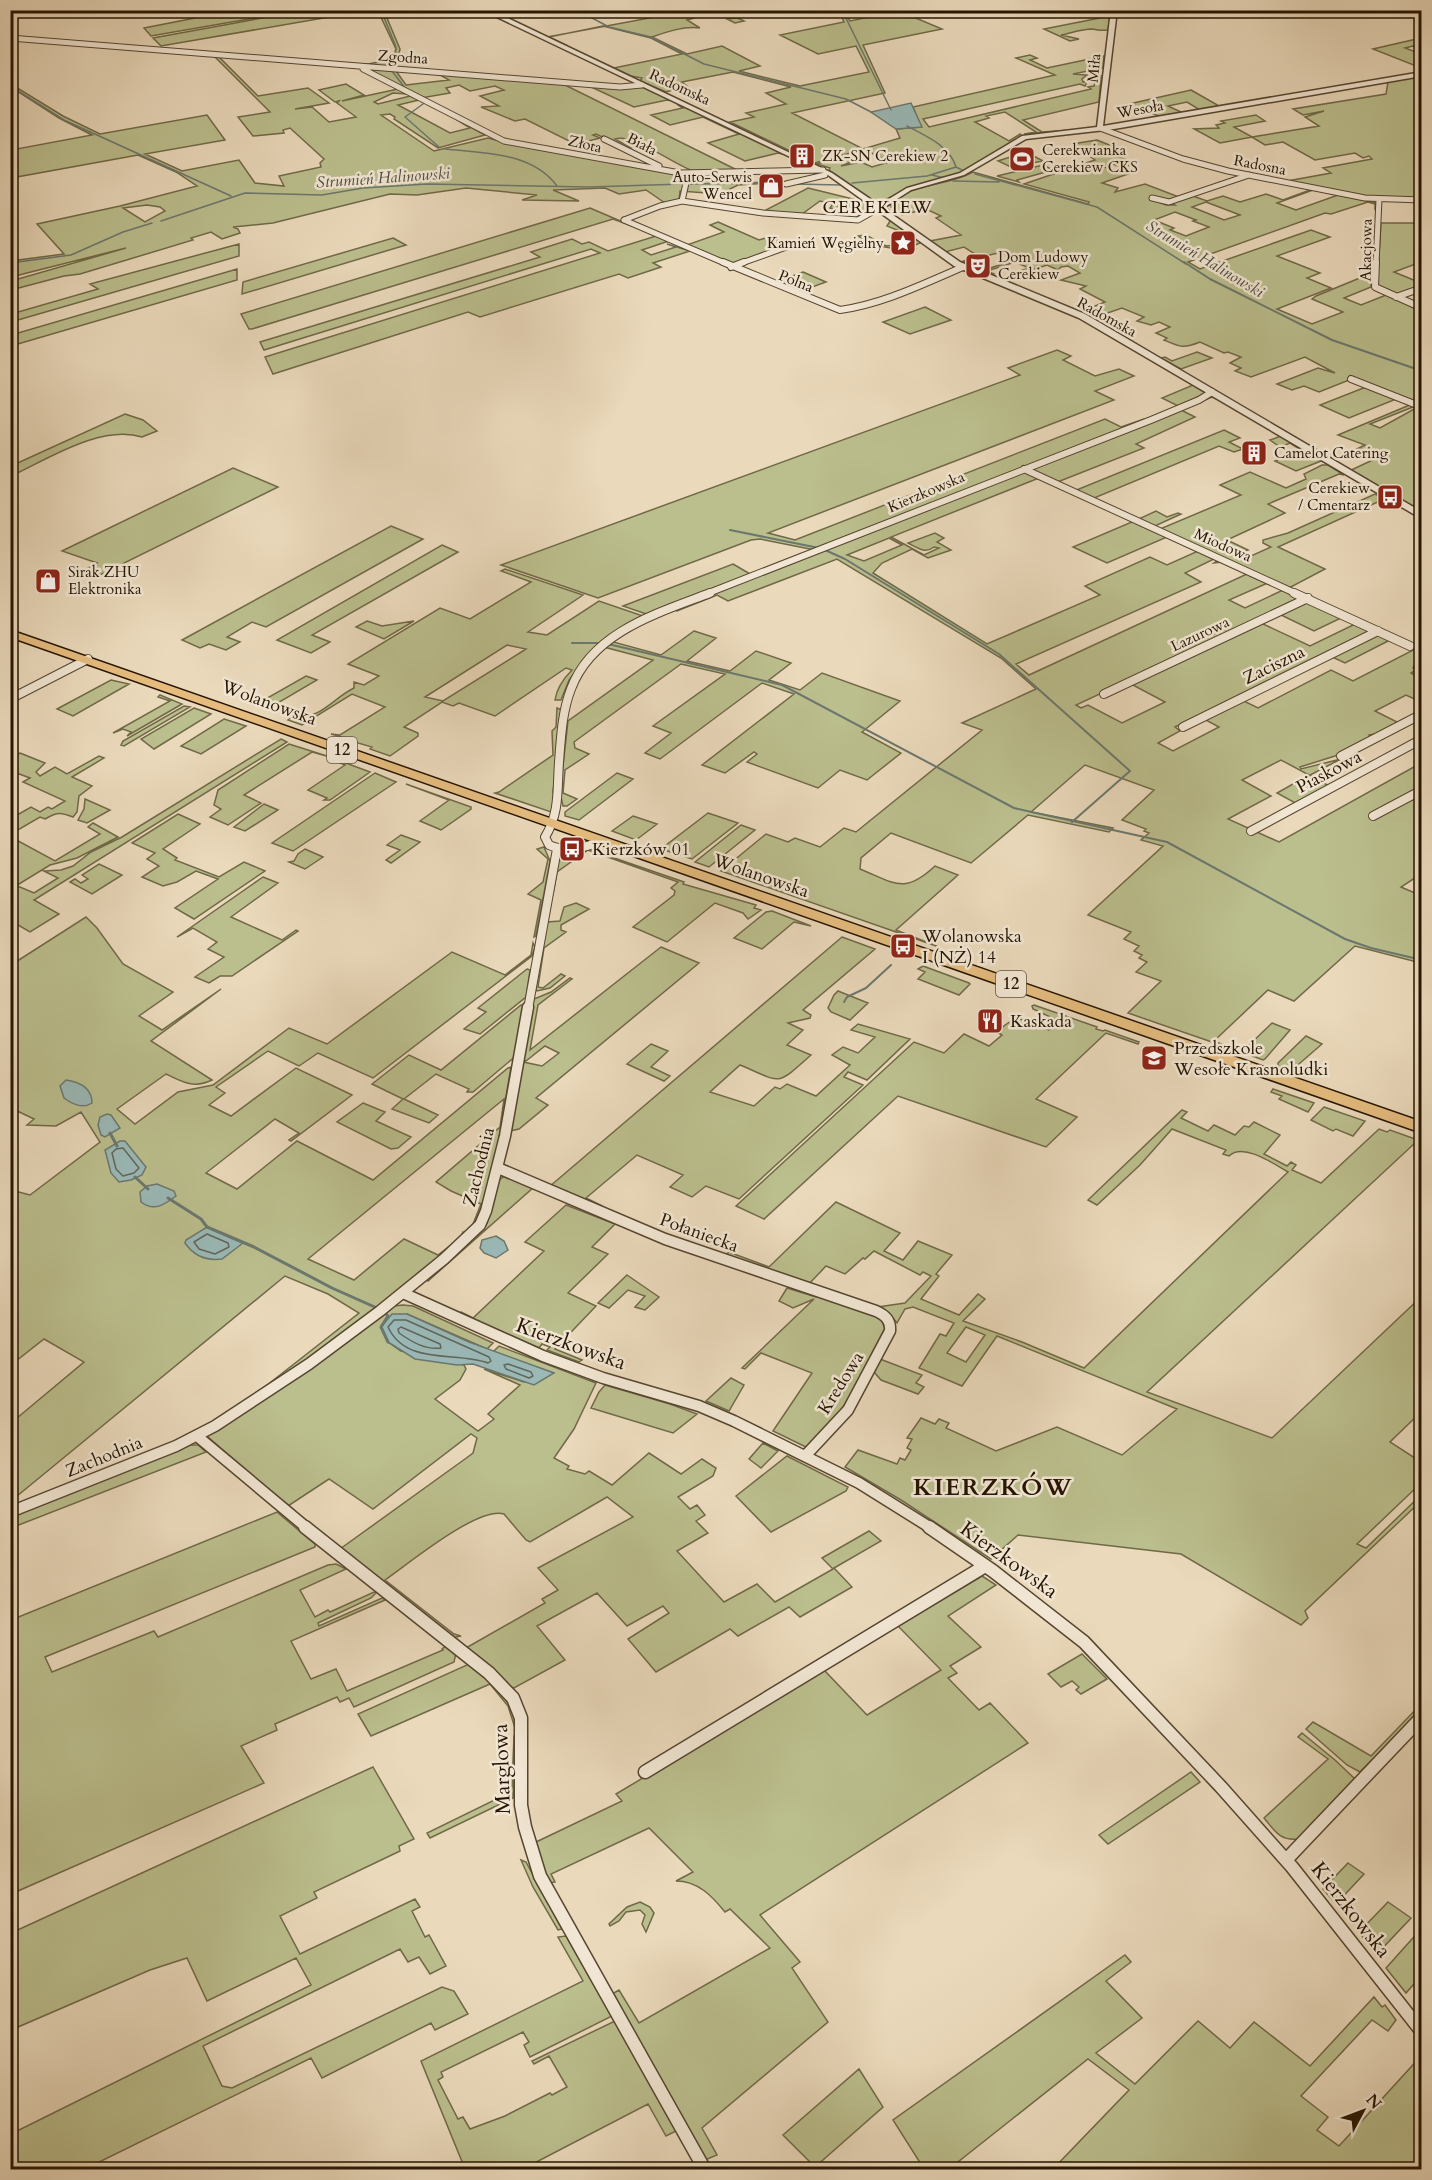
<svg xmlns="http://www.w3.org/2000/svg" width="1432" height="2180" font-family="Cardo,serif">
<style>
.green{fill:#bbbe8d;stroke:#706947;stroke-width:1.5;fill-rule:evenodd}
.water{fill:#9ab9b7;stroke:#6b776e;stroke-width:1.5}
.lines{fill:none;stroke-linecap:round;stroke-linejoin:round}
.shore{stroke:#60665c;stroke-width:1.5}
.stream-far2{stroke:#6b776e;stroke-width:1.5}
.stream-far1{stroke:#6b776e;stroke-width:2}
.stream{stroke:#6b776e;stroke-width:3}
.minor-far4-casing{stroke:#564530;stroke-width:7}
.minor-far3-casing{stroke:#564530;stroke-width:8}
.minor-far2-casing{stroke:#564530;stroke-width:10}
.minor-far1-casing{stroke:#564530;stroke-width:13}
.minor-casing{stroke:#564530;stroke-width:15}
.tertiary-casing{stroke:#564530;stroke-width:3}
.primary-casing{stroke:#251401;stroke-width:3}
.minor-far4{stroke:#f1e6d3;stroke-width:5}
.minor-far3{stroke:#f1e6d3;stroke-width:6}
.minor-far2{stroke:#f1e6d3;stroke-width:8}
.minor-far1{stroke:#f1e6d3;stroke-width:10}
.minor{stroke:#f1e6d3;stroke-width:12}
.tertiary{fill:#f1e6d3;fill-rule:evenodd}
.primary{fill:#e5bc7e;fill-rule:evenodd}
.labels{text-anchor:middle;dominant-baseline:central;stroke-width:5;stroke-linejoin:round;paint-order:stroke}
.far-street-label{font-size:15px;fill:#251401;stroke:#f1e6d3}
.far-poi-label{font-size:15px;fill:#251401;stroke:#f1e6d3;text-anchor:start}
.far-water-label{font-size:16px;font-style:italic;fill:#4e4e41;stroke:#f1e6d3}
.shield{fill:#f1e6d3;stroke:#625340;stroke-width:1.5}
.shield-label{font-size:16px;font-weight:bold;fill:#251401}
.far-quarter-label{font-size:18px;letter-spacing:1.5px;fill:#251401;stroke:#f1e6d3}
.street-label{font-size:18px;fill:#251401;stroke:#f1e6d3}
.poi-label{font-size:18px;fill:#251401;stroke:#f1e6d3;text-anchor:start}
.near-street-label{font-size:21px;fill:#251401;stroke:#f1e6d3}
.district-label{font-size:24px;font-weight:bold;letter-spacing:1.5px;fill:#251401;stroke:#f1e6d3}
</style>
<rect width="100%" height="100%" fill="#ead9bb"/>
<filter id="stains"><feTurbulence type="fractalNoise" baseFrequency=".00333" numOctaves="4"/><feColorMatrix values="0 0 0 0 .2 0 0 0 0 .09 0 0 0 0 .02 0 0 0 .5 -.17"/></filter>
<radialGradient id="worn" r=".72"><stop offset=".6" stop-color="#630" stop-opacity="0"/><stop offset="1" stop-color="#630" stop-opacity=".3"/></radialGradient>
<!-- green -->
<path class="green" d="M198,11H295L151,36L144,28L205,16Z
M301,11H364L161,46L153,38Z
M378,11H384L400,49L396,68L363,65L394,59L396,49Z
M687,11H723L744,21L735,23L727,19L736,18C723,10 701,16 687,20L700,28C683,26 666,32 652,37L687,54L722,46L760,66L739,71L800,86L869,72L856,46L818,54L780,35L844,22L839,11H844L850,21L899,11L942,29L863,45L885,93L792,113L863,149L900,138L896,129L921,127L913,107L1055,75L1016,58L1030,55L1037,58L1030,60L1047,68L1104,56L1103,68L1073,74L1087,75L1082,79L1083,82H1087L1085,86L1080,84L923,119L929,127L1091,89L1088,87L1094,86L1095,82L1097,81L1096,76H1101L1099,102L1023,120L1042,132L1088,129L1024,134L1036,132L1005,112L986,116L989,118L975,122L1009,141L1020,134L1022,136L963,172L911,187L883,201L876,202L829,170L830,168L817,164L848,155L856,160L841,166L861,162L872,167L889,162L864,149L815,163L730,122L754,117L746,113L786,104L766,93L791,87L733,72L682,82L687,86L666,92L640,81L642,78L631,76L569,47L614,68L682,54L651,38L603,26L549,37L568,46L547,37Z
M1110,16L1108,30C1101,31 1099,30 1092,29C1082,29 1071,33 1061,35L1079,39L1070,41L1044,29Z
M1421,38V51L1413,46L1405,48L1421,54V68L1373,49Z
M214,56L219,57L258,96L308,88L329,103L295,109L312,107L329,122L356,117L337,103L339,101L335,102L319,90L346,84L364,95L342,101L398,89L407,94L393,93L374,102L378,104L410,96L419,100L398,105L450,133L470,128L456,119L485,135L438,148L394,119L395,117L390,114L381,115L434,151L488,138L507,143L704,175L712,181L724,180L726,183L785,182L738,185L720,194L680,191L679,200L665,203L646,190L619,194L605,188L553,190L579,201L522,200L537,195L466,188L417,195L390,194L273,223L233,227L238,229L240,233L222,239L211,232L191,238L193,240L80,274L64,276L11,290V281L126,248L11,277V261L64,254L37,224L120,206L197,186L176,172L138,155L11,178V150L92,135L59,118L11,87V84L63,116L100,134L207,115L225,140L145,154L182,171L239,160L255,183L284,186L279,176L321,167L320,163L324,159L290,128L283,130L284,133L253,136L238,117L270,112ZM147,205L160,207L165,211L145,222L123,208Z
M370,68L396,71L406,85L449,80L435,72L559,82L739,171C726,171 709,175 696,172C677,167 634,133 615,139L631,148L628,149L596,134L593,135L600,138L585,142L579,138L569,141L525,119L515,121L481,107L499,106L480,96L504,90L495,86L470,91L459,85L446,88L450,93L421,98L369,70Z
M1421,75V158L1416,159L1421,167V193H1416L1418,199L1368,198L1287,181L1331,173L1323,168L1372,159L1369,156L1363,158L1355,153L1315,160L1283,142L1265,145L1252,137L1220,143L1194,129L1219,128L1216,125L1225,123L1221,121L1256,115L1265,121L1234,127L1252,137L1319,126L1305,117L1324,111L1303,115L1293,109L1386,94L1388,82Z
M587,85L643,87L675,101L667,100L634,107Z
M1191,90L1221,107L1200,110L1187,102L1168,106L1183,113L1161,117L1129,104Z
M681,104L695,111L787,155L778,153L745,161L708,143L739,134L703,117L670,125L651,115L683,108L678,105Z
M1097,140L1124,151L1113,155L1136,163L1122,168L1111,163L1103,166L1112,171L1120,169L1131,173L1102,183L1118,188L1115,192L1145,184L1179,197L1166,202L1151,199L1166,205H1175L1172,203L1193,196L1207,201L1223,196L1240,202L1266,194L1283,200L1310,190H1313L1277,203L1296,210L1338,195L1376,203L1375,210V204L1368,202L1331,214L1325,213L1188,262L1200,269L1311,230L1330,237L1277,256L1320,273L1307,278L1331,288L1277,309L1312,324L1343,312L1312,299L1316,296L1367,275H1372L1371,287L1344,298L1361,305L1386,295L1421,309V407L1401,397L1349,418L1320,405L1366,387L1349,380L1319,392L1304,386L1292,390L1277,384L1318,368L1335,373L1305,357L1251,377L1235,371L1241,368L1230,363L1241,357L1228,352L1224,353L1200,342C1183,349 1180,347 1164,340L1167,338L1156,333L1170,327L1159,322L1151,325L1137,321L1144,317L1122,308L1093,318L1080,312L1105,302L1080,289L1086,286L1061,280L1080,273L1068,266L1061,267L1058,270L1047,265L1014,276L1011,274L1029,268L1015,262L987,271L994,274L991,276L981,271L1015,260L1002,252L961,262L978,256L964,247L945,252L930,241L961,235L936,218L941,216L926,209L902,215L891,207L892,204L886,207L890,211L885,208C906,183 946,187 973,172L1088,204L1089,202L1024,184L1095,160L1072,144ZM1206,202L1240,215L1224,220L1192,207ZM1175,212L1196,220L1193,221L1209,227L1186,236L1170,230L1174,228L1154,220Z
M1026,152L1043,161L1011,167L998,161Z
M1043,165L1053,170L1017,180L1019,182L997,176Z
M808,188L865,202L859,197L874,208L855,218L861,214L843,210L850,204L843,203L834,209L830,208L833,204L820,201L802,214L762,212Z
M590,208L632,226L613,219L252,329H249L241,314Z
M890,221L895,222L922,242L913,246L915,248C895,250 875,248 858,236L866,235L886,246L915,243L909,235L887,226Z
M718,222L759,240L769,237L791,244L729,265L684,246L724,232L710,225Z
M1381,223H1421V247L1419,250L1421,251V262L1394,272L1421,283V286L1397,294L1377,288Z
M656,236L669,241L642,250L651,255L676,247L667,244L690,251L653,263L661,267L628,278L619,274L480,317L468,312L273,374L265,357L600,253L591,249L264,350L260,342L540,257L531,252L572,239L582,244L589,242L608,251Z
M393,238L406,245L242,294L243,282Z
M239,244V256L11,322V314L98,289L90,284Z
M237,269V280L11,346V335Z
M803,272L826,282L796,293L773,283Z
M925,307L951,320L910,334L883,322Z
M1057,350L1071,356L1063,360L1095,376L1119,369L1134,376L1095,391L1114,400L768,533L795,540L1105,419L1121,427L1144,419L1146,420L1025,472L1039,478L891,537L924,555L939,548L934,547C925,554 918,548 908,543L935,533L944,538L937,542L951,550L928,558L912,549L882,563L873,573L987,644L1100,595L1085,586L1150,557L1167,565L1198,551L1214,559L1185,573L1201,582L1016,664L1029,675L1247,574L1222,562L1214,563L1218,560L1270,582L1229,600L1245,608L1283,590L1302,599L1076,705L1081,708L1088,705L1122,723L1165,702L1131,684L1261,623L1310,646L1355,624L1373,630L1175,727L1180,731L1158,743L1173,751L1219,727L1204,719L1242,700L1258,708L1331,670L1353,681L1415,649L1421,652L1413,668L1416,670L1411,673L1421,679V702L1406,695L1375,711L1399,723L1382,733L1369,735L1371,737L1335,756L1300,767L1301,769L1341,759L1310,775L1329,786L1297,804L1277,793L1309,775L1281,760L1242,780L1271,796L1228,819L1279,842L1421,763V874L1401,887L1415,893V898L1421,900V963L1355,946L1294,1001L1268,990L1214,1041L1235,1050L1128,1013L1161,981L1136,972L1147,962L1139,958L1142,955L1134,951L1139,946L1124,939L1131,932L1088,915L1163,846L1141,840L1149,833L1144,831L1146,829L1122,820L1154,790L1085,765L1031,812L1113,828L1109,832L1028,815L971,863L891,833L861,858L860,869C895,883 904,895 935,866L958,875L896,930L939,947L721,871L766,834L788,842L795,838L820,847L844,828L856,832L982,730L962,723L1036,689L1001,658L837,559L728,601L717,595L677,611L674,610L815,550L760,539L751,540L598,598L501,565L1020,375L1008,368ZM889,538L902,545L864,561L847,555Z
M1197,352L1212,358L1181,369L1161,358L1165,357L1172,361Z
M1193,385L1206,393L1178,406L1162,398Z
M1212,396L1219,400L1212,397L1181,410L1195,417L1136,444L1144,448L1060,481L1054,482L1034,473L1032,468Z
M1412,404L1413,407L1370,424L1380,428L1416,408H1421V511L1349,471L1377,458L1357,449L1365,445L1338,435Z
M125,414L143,420L157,431L142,437C101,424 48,459 11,476V466Z
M1224,430L1240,438L1229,442L1243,449L1234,452L1219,446L1094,498L1139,519L1156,511L1167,517L1178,513L1181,514L1155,526L1074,491Z
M1281,436L1321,461L1296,471L1275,461L1301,450L1290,443L1280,447L1270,440Z
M1322,465H1328L1344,475L1339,474L1268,504L1285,513L1227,540L1248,550L1241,553L1249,557L1271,547L1263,543V540L1288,533L1375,494L1399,506L1397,508L1382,500L1278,547L1325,569L1289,588L1160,529L1241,495L1220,485L1250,472L1286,488L1306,479L1304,474Z
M233,468L278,487L96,577L83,571L97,563L62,551Z
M1134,521L1167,537L1107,563L1073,547Z
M391,526L423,539L266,627L252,622L227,637L240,642L226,650L209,644L200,648L182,640Z
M442,545L458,552L312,635L330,642L311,653L277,640Z
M733,564L752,575L649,615L623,606Z
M505,569L583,595L528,632L547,635L599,601L643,616L585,658L569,680L561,700H555C557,687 564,678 572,670L566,668L495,716L459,703L453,706L442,702L404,727L418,733V736L390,756L370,749L372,747L351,741L352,740L331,734L340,735L385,707L352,694L302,725L288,720L294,715C319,722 334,697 354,688V682L364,685L379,676L348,664L440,608L470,619L531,582L501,571ZM507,645L526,649L443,701L425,697Z
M1307,601L1341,618L1314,631L1279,614Z
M367,621L382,626L414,621L384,639L356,627Z
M694,631L716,638L687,661L730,671L756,651L791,663L769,680L800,690L822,673L900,701L862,732L901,753L867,780L840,770L818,788L747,762L757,754L754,752L725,773L702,765L794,694L762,683L660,759L645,753L671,733L653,726L725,674L681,664L574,742L575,748L589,754L565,770L563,793L577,799L567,806H563L560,793L568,721L653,660L604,647L610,641L661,655Z
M1378,633L1392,639L1345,663L1330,656Z
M306,676L317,680L271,707L255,705Z
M111,680L129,684L73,716L57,709Z
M160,695L182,704L127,736L131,732L123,729L113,733L170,701L158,697Z
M184,706L190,707L124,746L121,745L123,741Z
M194,708L211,714L154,749L141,739Z
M557,708L562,710L553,792L556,807L551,812L495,793L499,792L553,755L552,731L556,727Z
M224,719L246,726L201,754L181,746Z
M281,739L287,742L34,900L59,914L30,932L11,921V837L55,861L100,834L88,827L93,823L118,837L77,858L50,865L14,887H20L34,893L58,878L44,871L61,870L73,866L91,852L122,837Z
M289,744L330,757L312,752L244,795L261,803L228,825L210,817L221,809L214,805L218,790Z
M20,753L45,763L36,772L40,776L55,767L67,774L99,756L104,758L72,777L92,786L79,796L77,812L73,817C60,812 57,812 45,819L40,817L11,834V813L19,814L31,807L40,812L48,807L52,809L65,801L23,782L30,778L11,771V758Z
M335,759L370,772L330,800H324L327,798L308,790L345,765L333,760Z
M375,773L396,782L293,851L272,843Z
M617,773L633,779L579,820L565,816V812Z
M406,784L471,807V809L441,830L439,829L420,821L449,800Z
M85,799L110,810L87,823L78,820L84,809Z
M264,804L278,810L245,831L234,827Z
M708,813L738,823L692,859L661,849Z
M178,814L200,824L163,849L177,858L175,860L219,877L244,862L265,871L194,919L175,908L218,879L196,871L177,882L163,886L142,877L159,866L147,859L155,853L132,843Z
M633,816L657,824L636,840L612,831Z
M741,825L755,830L709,867L695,862Z
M401,835L420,842L391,863L386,860L400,850L387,845Z
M544,847L550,861L536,936L534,937L541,900L528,894L543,882L548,859L537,849Z
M305,849L323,857L305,869L289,862L294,861L298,854Z
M588,849L684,882L683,884L756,905L754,908L761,910L748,919L743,913L715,903L667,942L633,927L674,895L675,891L671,888L678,882L588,850L557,872L553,894L551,893L558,857L580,853Z
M99,864L122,875L92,894L70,882L75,879L81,883L88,879L82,875Z
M263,877L278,883L231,917L282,940L296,930L298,931L232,976H220L209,983L195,977L224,957L208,949L217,942L193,928L177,937Z
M576,903L589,909L561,925V930L566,932L544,948L538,987L543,988L561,974L565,976L550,988L537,991L535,988L547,922L560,921L564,907Z
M772,911L811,926L794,922L762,949L734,938L766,912Z
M86,917L97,928L123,964L173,992L139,1016L162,1030L221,989L151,1041L212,1080C194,1089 182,1082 166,1074L117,1109L135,1124L178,1092L213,1085L289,1028L327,1044L452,952L505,975L531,955L533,943L535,947L532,956L373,1078L318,1053L299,1066L268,1051L216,1087L225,1093L209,1105L231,1116L296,1068L352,1095L291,1141L289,1140L299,1133L275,1119L206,1173L237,1189L297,1141L373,1180L508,1068L511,1067L495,1161L484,1202L475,1222L473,1224L481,1204L451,1191L436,1182L500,1127L504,1099L308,1259L354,1280L404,1239L438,1255L461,1237L463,1232L465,1234L464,1237L333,1342L262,1389L359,1313L328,1294L285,1276L11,1501V1423L84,1362L44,1339L11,1365V1190L30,1195L100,1142L81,1112L56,1126L27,1125L34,1119L11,1108V965Z
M842,937L875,949L803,1010L811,1015L810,1018L788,1023L803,1030L787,1045L811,1055C775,1087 783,1083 740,1065L710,1092L754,1106L775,1087L780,1089L787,1084L816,1096L850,1065L832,1055L843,1047L858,1053L875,1037L851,1030L858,1024L910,1039L867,1080L848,1072L844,1077L863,1085L739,1199L706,1186L692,1197L670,1187L683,1175L637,1155L586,1198L602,1206L598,1209L549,1187Z
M661,947L699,963L536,1098L548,1105L519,1129L510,1131L523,1062L542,1066L559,1053L545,1046L526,1061L523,1060L534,999L551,992L570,978L572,979L538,1005L530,1050Z
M923,966L969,983L970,984L959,995L918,979L925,972L918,969Z
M527,969L530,970L526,997L480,1034L464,1029L486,1012L478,1008Z
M838,991L868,1003L850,1020L831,1012L828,1008L834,995Z
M521,1005H525L517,1055L473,1092H467L469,1089L436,1074L404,1099L438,1115L429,1123L392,1109L403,1099L372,1084L409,1055L441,1070Z
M1034,1005L1097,1027L1096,1029L1103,1031L1105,1030L1139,1042L1138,1044L1106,1033L1036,1099L1077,1117L1046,1147L898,1096L764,1219L736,1206L914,1042L944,1053L964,1034L989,1046L1002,1035L997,1032C1019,1011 1023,1020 1049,1030L1059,1021L1033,1009L1032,1006Z
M1272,1023L1290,1030L1265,1059L1263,1060L1244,1053L1243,1051Z
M1306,1036L1322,1044L1292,1070L1278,1066V1063Z
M651,1044L668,1051L651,1067L670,1076L664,1081L627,1064Z
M1273,1089L1314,1103L1308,1112L1279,1099L1282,1096L1271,1092Z
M363,1103L385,1112L376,1121L411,1137L398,1148L391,1149L337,1122Z
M1324,1107L1365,1121L1353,1136L1336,1129L1333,1131L1311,1120Z
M1182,1110L1187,1112L1181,1118L1208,1131L1214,1125L1235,1135L1244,1126L1249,1127L1254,1122L1280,1135L1264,1154L1287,1166L1291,1162L1296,1165L1292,1170L1321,1183L1379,1129L1387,1132L1390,1130L1421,1141V1144L1416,1142L1147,1392L1272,1438L1421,1297V1412L1390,1442L1421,1462V1483L1357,1544L1366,1548L1421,1495V1501L1305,1611L1308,1618L1301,1625L1181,1554L1018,1535L991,1559L901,1500L845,1467L858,1450L897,1464L900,1458L905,1460L911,1450L907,1448L912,1439L907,1438L921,1418L935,1424L939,1419L949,1423L946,1428L996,1451L1057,1427L1122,1455L1177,1409L997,1336L962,1386L919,1368L940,1334L946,1336L954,1323L913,1307L905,1309L897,1323L889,1313L878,1307L905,1303L931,1276L923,1272L920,1275L874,1251L865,1259L863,1258L845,1274L826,1266L809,1284L724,1256L729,1252L769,1267L836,1202L900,1233L884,1251L903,1260L918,1241L952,1255L936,1274L939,1276L921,1299L959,1315L978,1294L985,1299L963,1321L1022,1342L1084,1368L1288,1172C1274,1164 1243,1142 1229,1156L1223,1154L1226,1150L1172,1129L1140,1165L1097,1205L1088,1200ZM966,1327L985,1335L966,1362L947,1353Z
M505,1176L534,1187L428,1281L425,1279L487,1223L499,1180Z
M566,1205L615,1224L592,1247L608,1254L568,1293L596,1306L555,1349L582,1360L579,1362L547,1350L550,1347L542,1344L539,1348L460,1314L461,1312L473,1318L544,1251L525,1242Z
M627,1275L659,1297L645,1310L635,1307L645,1296L628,1290L609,1308L598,1303Z
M787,1288L816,1297L820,1295L880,1317L885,1328L848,1400L830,1426L808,1448L773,1431L812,1373L761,1353L745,1369L742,1368L814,1299L793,1308L779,1301Z
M403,1305L413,1306L493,1343L487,1349L407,1314L388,1342L401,1351L464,1365L466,1369L460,1380L435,1399L478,1431L494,1419L488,1414L520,1385L484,1369L524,1382L553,1373L493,1352L499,1346L596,1383L574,1429L554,1458L569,1466L567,1469L585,1474L589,1471L612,1485L649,1453L681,1474L702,1459L716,1468L713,1476L678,1497L690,1509L697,1505L705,1515L696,1521L708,1533L677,1551L724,1602L757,1584L775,1602L833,1569L822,1558L869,1531L881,1541L834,1568L852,1587L800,1617L789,1607L738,1636L730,1629L656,1672L628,1639L669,1613L663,1606L627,1626L597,1593L537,1626L565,1660L514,1688L511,1687L466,1648L545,1603L542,1599L558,1590L538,1568L633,1517L607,1497L530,1542L526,1540L504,1514C478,1506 408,1564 385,1580L454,1634L461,1636L451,1638L340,1549L465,1459L473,1453L477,1438L471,1434L373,1509L329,1479L288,1506L208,1437V1435L393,1306Z
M880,1359L922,1375L916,1383L924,1387L918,1394L881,1380L874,1372Z
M731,1378L744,1385L729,1411L706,1401Z
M605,1385L670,1404L697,1414L673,1433L591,1408L599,1392Z
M763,1443L778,1451L761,1468L749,1459Z
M190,1445H198L206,1452L11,1528V1515Z
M787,1456L848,1487L846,1491L771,1532L736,1496Z
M277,1512L315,1544V1547L45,1657L52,1672L154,1631L158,1637L328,1565L336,1564L346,1569L300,1590L315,1617L328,1610L330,1612L374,1592L376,1593L371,1598L318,1623L319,1626L382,1598L385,1600L291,1641L311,1679L336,1669L347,1691L443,1650L442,1649L447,1645L456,1653L454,1662L354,1707L349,1698L340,1702L337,1697L275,1724L277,1730L241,1746L264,1783L11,1894V1620Z
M982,1576L996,1585L948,1616L981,1647L950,1666L957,1673L948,1678L979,1710L990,1703L1028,1743L760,1915L800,1962L792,1968L828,2022L702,2128L717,2155L705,2160L612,1994L619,1990L639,2023L770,1948L730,1909L725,1912C712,1896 698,1881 676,1881L693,1872L649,1828L551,1874L555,1882L549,1883L534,1843L622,1801L616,1794L824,1670L867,1715L941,1670L898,1626Z
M1082,1654L1107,1679L1081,1694L1076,1690L1079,1687L1072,1681L1061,1687L1048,1674Z
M469,1664C492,1681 512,1698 517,1727L515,1728L508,1706L490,1684L371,1736L358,1714Z
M1421,1704V1710L1360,1772L1347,1765L1306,1729L1313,1722L1371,1756Z
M1302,1733L1335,1760L1355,1779L1298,1839C1280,1841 1275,1831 1264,1818L1328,1759L1298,1737Z
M514,1736H517L513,1798L430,1838L427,1833L509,1793L512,1787Z
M373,1767L414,1839L399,1846L400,1851L314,1892L317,1898L280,1916L300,1954L415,1899L420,1907L412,1911L425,1937L429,1935L446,1966L430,1974L419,1957L408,1962L400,1949L203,2046L222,2086L232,2088L442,1987L454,1991L468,2014L435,2030L431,2023L322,2078L311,2058L85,2169H11V2134L311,1985L296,1958L207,2001L187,1958L150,1970L11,2030V1933Z
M1191,1772L1200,1782L1108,1844L1099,1835Z
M521,1860L526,1862L562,1929L558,1930L533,1887Z
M1348,1863L1364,1874L1336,1904L1323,1889Z
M640,1902L650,1907L654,1913L646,1932L642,1924L645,1915L640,1910L626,1912L619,1921L610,1926L609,1924L627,1907Z
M1388,1902L1411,1918L1376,1955L1359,1932Z
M1421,1929V1976L1406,1993L1386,1968Z
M566,1936L612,2016L530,2057L524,2045L529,2042L523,2032L441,2072L443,2077L438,2080L458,2119L463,2117L470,2129L505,2116L550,2093L552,2095L567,2087L549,2056L534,2064L532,2061L615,2021L676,2131L666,2136L648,2104L523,2169H465L421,2061L583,1981L558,1937Z
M1125,1955L1131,1962L1106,1981L1142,2018L1096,2053L1135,2084L1198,2021L1230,2048L1254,2022L1310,2066L1374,1997L1382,2007L1385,2005L1396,2020L1388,2031L1372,2020L1301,2096L1328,2117L1317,2130L1339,2146L1421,2056V2169H1053L1129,2090L1088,2059L949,2169H924L893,2120Z
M859,2069L883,2107L815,2167L783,2135Z"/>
<!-- water -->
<path class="water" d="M911,103L922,127L896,129L871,112Z
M66,1080C79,1082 92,1088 92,1103C83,1109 72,1104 64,1098L60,1086Z
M107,1114L111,1115L120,1128L105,1137L101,1135L98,1125L100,1117Z
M120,1141H125L146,1167L142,1175L131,1180L119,1182L111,1173L105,1150Z
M157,1184L174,1191L176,1196C164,1205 154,1212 141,1202L140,1192L147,1186Z
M207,1227L243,1243L222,1259C207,1261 194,1256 185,1243L186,1240Z
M496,1236L504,1241L508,1250L496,1258L484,1253L480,1248L482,1240Z
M392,1314H407L469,1342L554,1373L534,1385L473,1364L457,1365L415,1359L388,1342L381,1327Z"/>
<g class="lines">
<!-- shore -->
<path class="shore" d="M123,1148L139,1168L134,1173L123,1176L116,1169L112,1153L116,1149Z
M207,1234L228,1243L229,1247L215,1254L199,1249L194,1242Z
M394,1320H406L489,1357L491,1361L488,1363C456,1351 406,1366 388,1327Z
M401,1327L440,1344L441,1348C425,1350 412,1342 399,1333L398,1329Z
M508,1364L531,1372L533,1376L529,1378L506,1369L504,1365Z"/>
<!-- stream-far2 -->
<path class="stream-far2" d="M381,10L396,47L392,71L405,88
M577,10L609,27L651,37L704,64L846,99L871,112
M842,10L891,110
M10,86L64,120L231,196
M423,104L405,117L439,147
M907,126C926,136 950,146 956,167
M445,149C483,153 532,152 557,186
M975,174L1097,207L1186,264
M932,175L944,178
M953,181L999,182
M852,183L927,176L956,167L962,170
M689,184L783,183
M794,184L841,185
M161,221L245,193L322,195L363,188L427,184L589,187L683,184
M10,263L71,255L123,232L152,223"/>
<!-- stream-far1 -->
<path class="stream-far1" d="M1184,262L1210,279L1332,340L1422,371
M10,263L14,262
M730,530L819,548
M825,550L845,559L999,654L1130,771L1072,822
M572,643H602
M608,644L782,685L1014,808L1167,842L1345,939L1371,948L1422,960
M844,1002L847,997L866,988L891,965"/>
<!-- stream -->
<path class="stream" d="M110,1133L117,1146
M135,1177L148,1189
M168,1198L201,1219L207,1227L254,1247L332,1288L377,1308
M385,1313L388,1316L381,1327L388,1342"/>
<defs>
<path id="minor-far4" d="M10,38L620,87L642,85
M363,69L504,141L680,173L823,170
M1100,128L1183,159L1228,171L1365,198L1422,200
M604,139L659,166
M786,184L825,175
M1152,198L1169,202L1249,175
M682,201L688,174
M624,220L727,264
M624,220L660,206L682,201L763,213L858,220L879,208
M739,264L792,245
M1376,264L1379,199"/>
<path id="minor-far3" d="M723,262L840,310C883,304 923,284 963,267
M1376,262L1375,287L1422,308
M731,267L744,262
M1396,297L1422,288
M1351,379L1422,407
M1024,469L1297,594
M706,594L1151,420L1199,400L1212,392"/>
<path id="minor-far2" d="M1294,593L1410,646
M1104,694L1308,598
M10,699L88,659
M1183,727L1378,631
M1341,756L1422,714
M1373,816L1422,790
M1251,831L1422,739
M601,841C584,848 567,853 549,845L545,837C560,813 557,789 559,762C561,737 562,712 571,689C592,632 658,613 710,593
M528,1009L557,849"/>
<path id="minor-far1" d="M498,1168L665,1239L876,1311C885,1315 891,1320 890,1331L848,1410L806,1455
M403,1293L543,1356L603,1378L699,1406L734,1421L859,1483L931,1528
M197,1436L307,1528
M10,1512L176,1446L215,1426L309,1364L380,1311L444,1259L480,1225L486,1211L505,1136L528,1007"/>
<path id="minor" d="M305,1527L489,1673L513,1698L521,1718V1805L525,1827L540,1876L705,2170
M929,1527L993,1571L1084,1642L1221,1787L1292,1867L1422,2032
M645,1772L985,1566
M1286,1860L1422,1717"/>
<path id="tertiary" d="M482,10H491L832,173L879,205L907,188L960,173L1022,136L1097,127L1111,10H1117L1103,126L1422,72V76L1114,129L1026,139L964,175L911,190L883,208L960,262L1085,314L1422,512V519L1079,318L954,266L828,175Z"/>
<path id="primary" d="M10,630L1422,1122V1133L10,637Z"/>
</defs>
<!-- minor-far4 casing -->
<use href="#minor-far4" class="minor-far4-casing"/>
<!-- minor-far3 casing -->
<use href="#minor-far3" class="minor-far3-casing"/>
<!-- minor-far2 casing -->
<use href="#minor-far2" class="minor-far2-casing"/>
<!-- minor-far1 casing -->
<use href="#minor-far1" class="minor-far1-casing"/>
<!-- minor casing -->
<use href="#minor" class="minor-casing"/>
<!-- tertiary casing -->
<use href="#tertiary" class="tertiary-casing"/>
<!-- primary casing -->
<use href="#primary" class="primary-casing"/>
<!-- minor-far4 -->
<use href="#minor-far4" class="minor-far4"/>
<!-- minor-far3 -->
<use href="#minor-far3" class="minor-far3"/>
<!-- minor-far2 -->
<use href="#minor-far2" class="minor-far2"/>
<!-- minor-far1 -->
<use href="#minor-far1" class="minor-far1"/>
<!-- minor -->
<use href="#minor" class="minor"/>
<!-- tertiary -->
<use href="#tertiary" class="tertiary"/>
<!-- primary -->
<use href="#primary" class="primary"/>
</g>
<!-- icons -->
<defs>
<symbol id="building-square" viewBox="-11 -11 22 22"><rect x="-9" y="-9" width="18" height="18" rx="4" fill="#8f2418" stroke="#f1e6d3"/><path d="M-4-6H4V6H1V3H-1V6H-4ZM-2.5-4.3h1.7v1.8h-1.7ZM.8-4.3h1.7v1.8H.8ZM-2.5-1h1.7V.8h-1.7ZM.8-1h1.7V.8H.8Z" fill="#fff"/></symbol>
<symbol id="stadium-square" viewBox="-11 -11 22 22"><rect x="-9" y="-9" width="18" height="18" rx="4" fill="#8f2418" stroke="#f1e6d3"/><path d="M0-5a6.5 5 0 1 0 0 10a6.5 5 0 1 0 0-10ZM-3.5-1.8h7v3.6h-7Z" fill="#fff"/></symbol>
<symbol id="shop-square" viewBox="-11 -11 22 22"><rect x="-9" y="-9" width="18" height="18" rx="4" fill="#8f2418" stroke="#f1e6d3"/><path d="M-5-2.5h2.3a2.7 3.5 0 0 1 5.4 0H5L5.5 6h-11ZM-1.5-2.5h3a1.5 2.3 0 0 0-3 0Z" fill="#fff"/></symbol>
<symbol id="sight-square" viewBox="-11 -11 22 22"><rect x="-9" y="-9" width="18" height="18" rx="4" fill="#8f2418" stroke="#f1e6d3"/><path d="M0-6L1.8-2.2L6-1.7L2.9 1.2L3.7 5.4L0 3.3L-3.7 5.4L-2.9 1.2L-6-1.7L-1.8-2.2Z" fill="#fff"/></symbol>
<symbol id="theatre-square" viewBox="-11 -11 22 22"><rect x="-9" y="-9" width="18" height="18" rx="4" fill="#8f2418" stroke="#f1e6d3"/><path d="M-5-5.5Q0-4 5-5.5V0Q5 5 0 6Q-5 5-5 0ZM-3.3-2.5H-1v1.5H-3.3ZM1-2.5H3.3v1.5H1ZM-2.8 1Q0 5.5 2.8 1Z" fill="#fff"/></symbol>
<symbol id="bus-square" viewBox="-11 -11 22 22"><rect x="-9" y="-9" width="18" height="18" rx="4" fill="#8f2418" stroke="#f1e6d3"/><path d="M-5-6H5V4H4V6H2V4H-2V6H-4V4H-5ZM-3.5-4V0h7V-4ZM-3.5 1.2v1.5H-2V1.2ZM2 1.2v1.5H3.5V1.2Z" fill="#fff"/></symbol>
<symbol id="restaurant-square" viewBox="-11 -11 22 22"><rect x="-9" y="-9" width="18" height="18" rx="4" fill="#8f2418" stroke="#f1e6d3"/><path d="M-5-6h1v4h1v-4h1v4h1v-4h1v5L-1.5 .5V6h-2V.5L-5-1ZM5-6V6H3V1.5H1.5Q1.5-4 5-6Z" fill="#fff"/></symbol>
<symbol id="school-square" viewBox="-11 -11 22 22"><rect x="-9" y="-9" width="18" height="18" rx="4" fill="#8f2418" stroke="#f1e6d3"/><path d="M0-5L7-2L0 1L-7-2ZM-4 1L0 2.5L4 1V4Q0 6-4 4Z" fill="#fff"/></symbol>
</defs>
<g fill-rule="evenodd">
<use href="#building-square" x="787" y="141" width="30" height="30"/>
<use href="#stadium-square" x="1007" y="144" width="30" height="30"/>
<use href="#shop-square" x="756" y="171" width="30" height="30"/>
<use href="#sight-square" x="888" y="228" width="30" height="30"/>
<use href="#theatre-square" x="963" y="251" width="30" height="30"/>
<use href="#building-square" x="1239" y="438" width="30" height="30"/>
<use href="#bus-square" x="1375" y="482" width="30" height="30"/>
<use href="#shop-square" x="33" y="566" width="30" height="30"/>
<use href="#bus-square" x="557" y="834" width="30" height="30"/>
<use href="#bus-square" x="888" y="931" width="30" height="30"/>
<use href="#restaurant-square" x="975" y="1006" width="30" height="30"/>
<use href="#school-square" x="1139" y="1043" width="30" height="30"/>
</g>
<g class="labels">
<!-- far-street labels -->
<g class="far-street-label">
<text transform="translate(403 57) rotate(4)">Zgodna</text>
<text transform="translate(1094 68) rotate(-84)">Miła</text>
<text transform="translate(680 87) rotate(25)">Radomska</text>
<text transform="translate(1140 109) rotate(-10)">Wesoła</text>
<text transform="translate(585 144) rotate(13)">Złota</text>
<text transform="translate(642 144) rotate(27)">Biała</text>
<text transform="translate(1260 165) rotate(11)">Radosna</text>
<text transform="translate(1366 250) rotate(-89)">Akacjowa</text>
<text transform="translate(796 281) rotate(22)">Polna</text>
<text transform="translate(1107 317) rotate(29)">Radomska</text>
<text transform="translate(926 492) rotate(-23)">Kierzkowska</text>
<text transform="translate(1223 545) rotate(24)">Miodowa</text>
<text transform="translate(1200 634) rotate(-25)">Lazurowa</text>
</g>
<!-- far-poi labels -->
<g class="far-poi-label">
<text x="1042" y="150">Cerekwianka<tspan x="1042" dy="17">Cerekiew CKS</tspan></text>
<text x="822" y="156">ZK-SN Cerekiew 2</text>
<text x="752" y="177" text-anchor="end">Auto-Serwis<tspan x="752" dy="17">Wencel</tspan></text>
<text x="884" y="243" text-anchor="end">Kamień Węgielny</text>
<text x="998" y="257">Dom Ludowy<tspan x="998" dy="17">Cerekiew</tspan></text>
<text x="1274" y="453">Camelot Catering</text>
<text x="1370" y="488" text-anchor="end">Cerekiew<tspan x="1370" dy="17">/ Cmentarz</tspan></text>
<text x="68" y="572">Sirak ZHU<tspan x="68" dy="17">Elektronika</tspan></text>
</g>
<!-- far-water labels -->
<g class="far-water-label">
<text transform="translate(383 178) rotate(-4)">Strumień Halinowski</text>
<text transform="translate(1205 259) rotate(31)">Strumień Halinowski</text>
</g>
<!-- shield labels -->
<g class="shield">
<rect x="327" y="737" width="30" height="26" rx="4.5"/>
<rect x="996" y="971" width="30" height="26" rx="4.5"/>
</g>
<g class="shield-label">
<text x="342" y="750">12</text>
<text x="1011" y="984">12</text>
</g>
<!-- far-quarter labels -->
<g class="far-quarter-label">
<text x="878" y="207">CEREKIEW</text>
</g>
<!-- street labels -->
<g class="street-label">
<text transform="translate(1274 665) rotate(-26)">Zaciszna</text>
<text transform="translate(269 703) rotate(20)">Wolanowska</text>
<text transform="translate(1329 772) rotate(-28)">Piaskowa</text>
<text transform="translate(761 876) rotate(19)">Wolanowska</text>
<text transform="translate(479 1167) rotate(-76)">Zachodnia</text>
<text transform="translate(699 1233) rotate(20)">Połaniecka</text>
<text transform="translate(841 1383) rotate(-58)">Kredowa</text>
<text transform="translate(104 1457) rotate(-22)">Zachodnia</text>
</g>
<!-- poi labels -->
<g class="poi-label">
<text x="592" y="849">Kierzków 01</text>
<text x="922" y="936">Wolanowska<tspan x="922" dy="21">I (NŻ) 14</tspan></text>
<text x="1010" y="1021">Kaskada</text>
<text x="1174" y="1048">Przedszkole<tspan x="1174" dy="21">Wesołe Krasnoludki</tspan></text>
</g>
<!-- near-street labels -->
<g class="near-street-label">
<text transform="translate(571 1344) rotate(20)">Kierzkowska</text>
<text transform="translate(1009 1560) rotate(36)">Kierzkowska</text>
<text transform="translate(502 1769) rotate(-92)">Marglowa</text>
<text transform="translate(1351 1910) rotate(52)">Kierzkowska</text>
</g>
<!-- district labels -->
<g class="district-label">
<text x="993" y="1487">KIERZKÓW</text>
</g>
</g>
<!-- margin -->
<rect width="1432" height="2180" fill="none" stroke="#ead9bb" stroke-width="36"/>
<rect x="12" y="12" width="1408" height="2156" fill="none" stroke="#251401" stroke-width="3"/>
<rect x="18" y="18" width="1396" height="2144" fill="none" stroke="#251401" stroke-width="1.5"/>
<!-- north arrow -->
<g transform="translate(1363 2111) rotate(49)" stroke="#f1e6d3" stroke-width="4.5" paint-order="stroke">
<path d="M0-4.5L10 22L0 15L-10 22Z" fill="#251401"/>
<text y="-9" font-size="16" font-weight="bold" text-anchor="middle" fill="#251401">N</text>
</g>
<rect width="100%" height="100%" filter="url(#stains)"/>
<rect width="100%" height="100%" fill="url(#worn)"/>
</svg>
